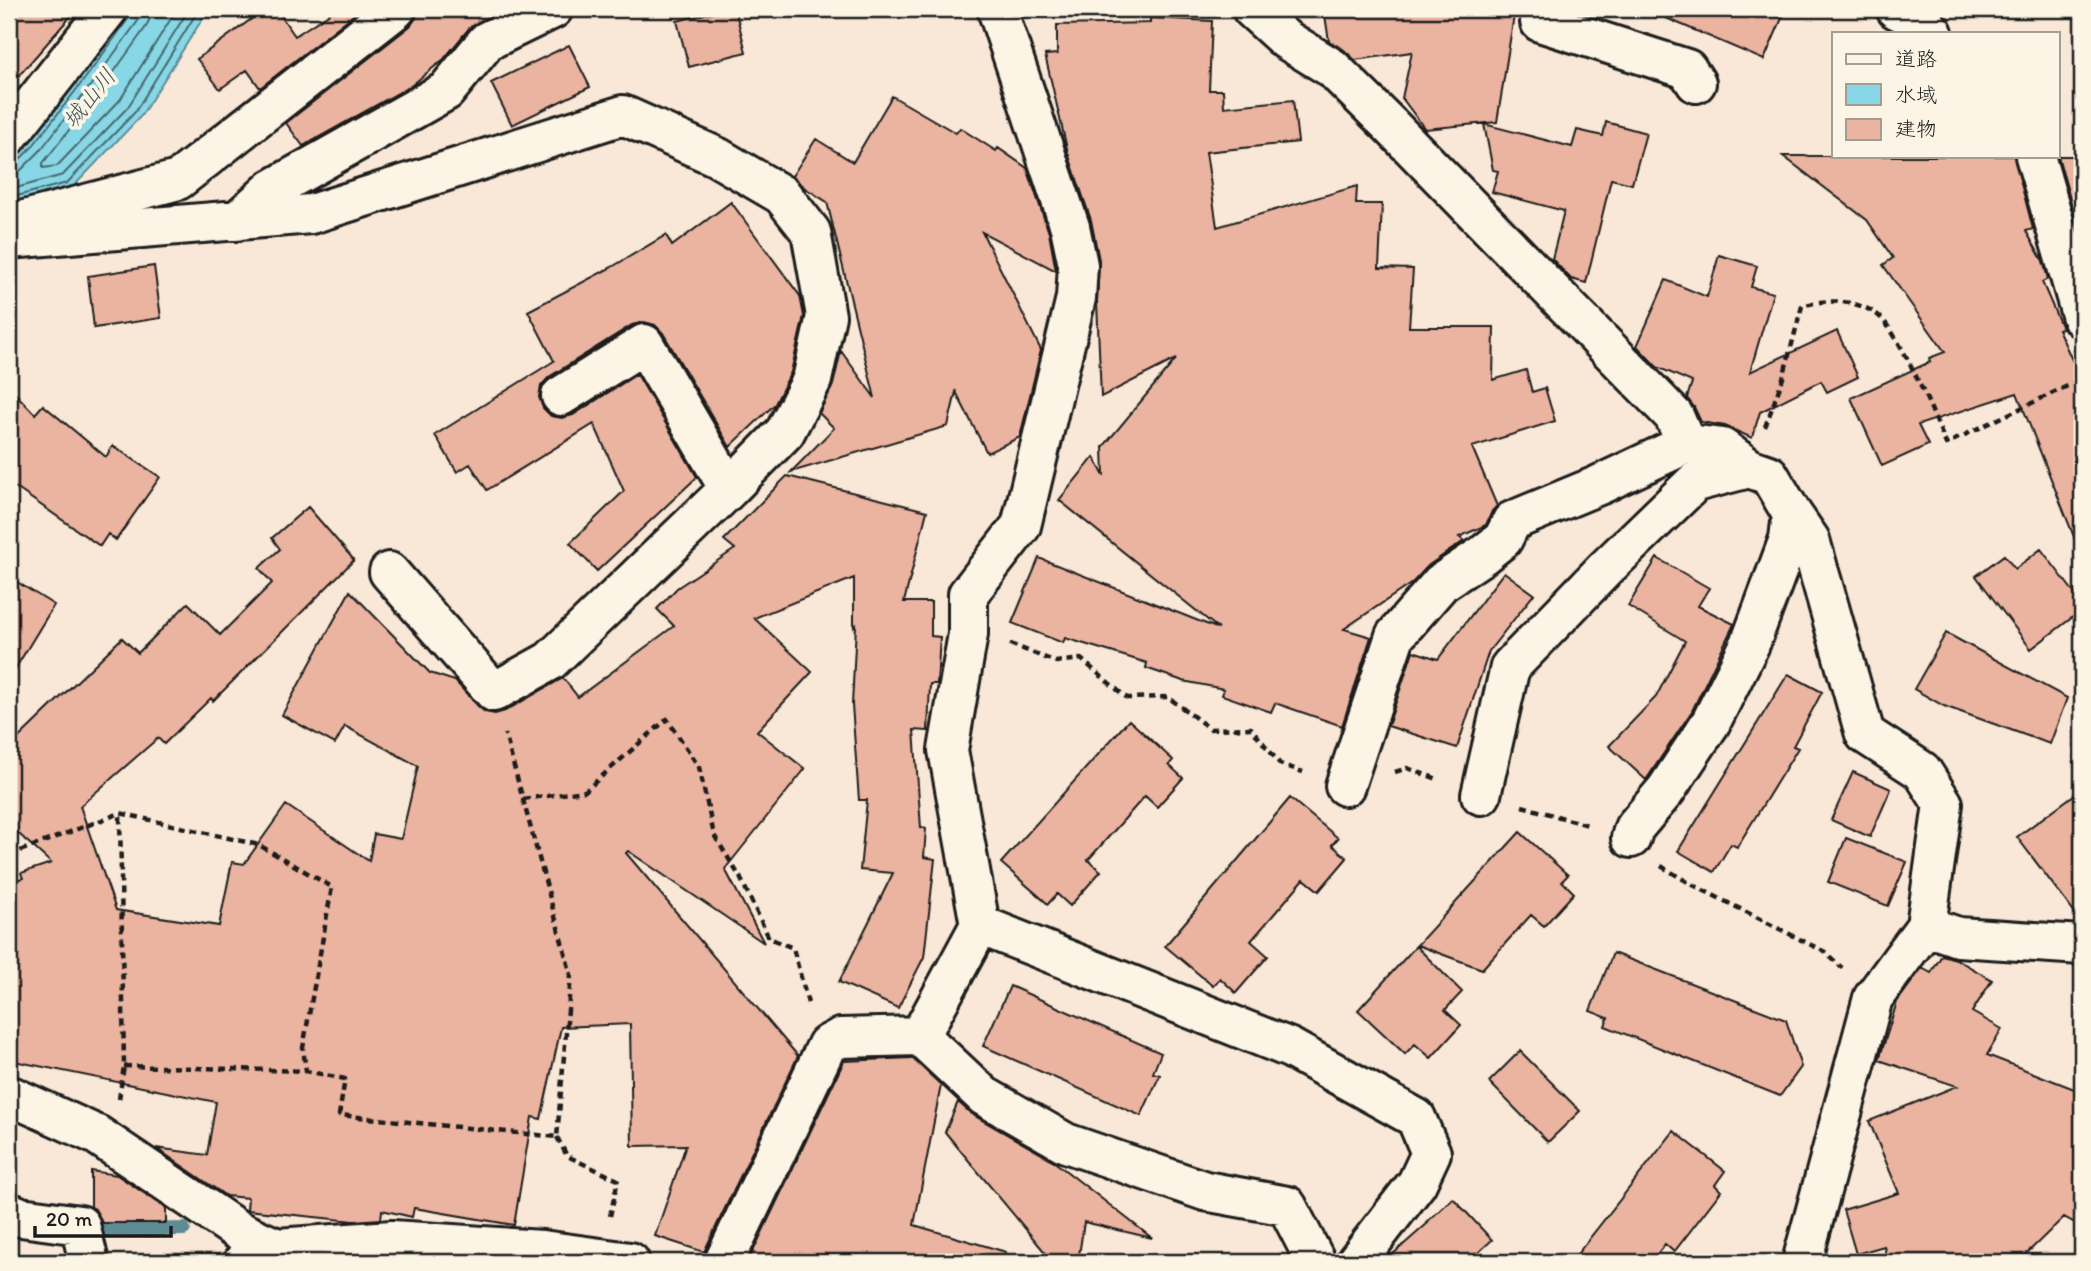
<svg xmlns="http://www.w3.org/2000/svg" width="2091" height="1271" font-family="Itim,'Klee One',sans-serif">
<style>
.water{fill:#88d7e6;stroke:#5d8c95;stroke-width:2}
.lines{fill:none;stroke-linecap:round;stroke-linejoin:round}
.shore{stroke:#47676d;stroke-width:2}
.stream{stroke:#5d8c95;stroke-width:14}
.building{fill:#ebb4a0;stroke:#1c1c1c;stroke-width:2}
.minor-casing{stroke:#1c1c1c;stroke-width:44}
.path{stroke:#1c1c1c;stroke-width:4.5;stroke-dasharray:7 5;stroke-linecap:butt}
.minor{stroke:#fcf5e5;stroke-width:38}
.labels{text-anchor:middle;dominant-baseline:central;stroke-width:7;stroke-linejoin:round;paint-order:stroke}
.water-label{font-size:23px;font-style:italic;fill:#3c5459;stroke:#fcf5e5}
</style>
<rect width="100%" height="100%" fill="#f9e8d7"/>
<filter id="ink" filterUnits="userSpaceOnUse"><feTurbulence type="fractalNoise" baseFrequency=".0143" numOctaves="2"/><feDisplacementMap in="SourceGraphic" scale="14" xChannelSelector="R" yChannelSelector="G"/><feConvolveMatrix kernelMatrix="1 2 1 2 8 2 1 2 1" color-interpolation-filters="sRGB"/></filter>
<g filter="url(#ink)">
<!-- water -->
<path class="water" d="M127,9H206L203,18L141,116L70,190L9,205V161C53,115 90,61 127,9Z"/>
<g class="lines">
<!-- shore -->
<path class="shore" d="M151,9L150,18L146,27L106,83L43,163V168L57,166L120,100L177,9
M9,165L16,163L32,147L90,72L131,15L132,9
M9,174L21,170L39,152L97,77L138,21L141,9
M9,190L63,175L128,107L189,9
M9,198L67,183L135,112L199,9"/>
<!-- stream -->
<path class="stream" d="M84,1231L184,1229"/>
</g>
<!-- building -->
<path class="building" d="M9,9H77L9,87Z
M265,9H276L295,36L336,9H361L260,88L247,70L220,89L197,59Z
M417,9H503L470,27L444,59L412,85L303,146L286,123L410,26L416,18Z
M725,9H735L746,52L689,67L677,21Z
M1324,9H1515L1497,122L1425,129L1402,98L1412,52L1355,60L1343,49L1329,41Z
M1645,9H1786L1764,60Z
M1150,18L1212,21L1209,90H1223L1224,107L1293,100L1298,142L1206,152L1217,227L1357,186L1356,204H1382L1379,268L1413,269L1409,327H1494L1493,380L1526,370L1532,392L1545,388L1555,421L1472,447L1497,506L1492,511L1486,525L1459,537L1464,541L1429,565L1412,583L1344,629L1371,637L1342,726L1275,703L1271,712L1222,695L1224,689L1183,681L1146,668L1147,663L1065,638L1063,643L1012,623L1039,558L1219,629L1059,500L1094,457L1104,476L1103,447L1176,359L1101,397L1097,302L1099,260L1091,220L1068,153L1045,55L1057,54V25L1150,23Z
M569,45L590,87L512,125L491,83Z
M892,96L956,133L960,128L996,151L998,148L1027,168L1049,233L1056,271L982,232L1041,350L1020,437L987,453L956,392L948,426L791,472L834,428L819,413L833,385L841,351L875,398L827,202L805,188L792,176L816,139L853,162Z
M1606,122L1646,133L1632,184L1611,179L1586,283L1571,279L1552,259L1564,211L1492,192L1498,171L1493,170L1484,124L1572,147L1577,130L1603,136Z
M1783,156H2014L2033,229L2026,231L2043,261L2048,279L2042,282L2062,328L2058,329L2082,382V552H2080L2017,393L1918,425L1928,445L1882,466L1851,398L1930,362L1929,358L1945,352L1883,265L1893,258L1867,220Z
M2058,156H2082V215L2075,217Z
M731,202L800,296L804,316L791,372L775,404L730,447L663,333L655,325L644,322L632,325L549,377L541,386L539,397L543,408L551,416L562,418L573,415L637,374L697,477L597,571L570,543L624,491L594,424L487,490L470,464L457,472L435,435L554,361L528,311L612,267L666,235L672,246Z
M1719,255L1757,266L1751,287L1773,293L1750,372L1837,331L1858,377L1827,392L1821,381L1760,412L1752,438L1725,426L1701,422L1694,407L1687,398L1692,382L1657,367L1637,346L1666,280L1707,297Z
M154,266L161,318L94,328L88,276Z
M9,387L35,414L43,405L106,457L113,446L160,477L116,540L108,534L100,546L9,483Z
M787,476L927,511L904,602H931V636L940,637L937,684H930L928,731L914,730L921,828H926L924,857L935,859L924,957L898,1008L839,982L893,873L860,870L867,800H859L852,705L856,625L854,627V578L754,618L812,672L757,731L805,769L725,869L764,943L628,851L626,853L798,1056L704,1252L655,1236L686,1145L632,1146L630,1024L561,1027L541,1119L532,1117L514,1225L414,1208L412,1217L382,1210L381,1219L353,1221L247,1210L248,1198L226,1196L156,1148L207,1155L216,1102L9,1060V882L23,878L21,873L51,863L9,825V747L122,638L138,653L188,603L220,635L272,583L259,568L280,549L272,538L308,507L354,560L213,701L211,698L164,744L158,738L80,806L116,910L219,926L232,862L244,864L286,805L369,861L374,834L401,839L418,766L345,726L335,744L282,715L350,591L430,673L455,681L478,706L485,712L495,714L505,711L563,678L578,697L674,626L657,609L677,588L735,549L724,540Z
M2041,549L2082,603V610L2031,649L1976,576L2004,555L2015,569Z
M1657,558L1709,588L1698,606L1734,624L1692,711L1646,780L1609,746L1656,697L1685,641L1628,606Z
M1504,572L1534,594L1489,651L1457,748L1388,726L1413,651L1438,659Z
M9,577L54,605L9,679Z
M1946,633L2067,698L2050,744L1944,706L1914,689Z
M1788,674L1822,692L1793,746L1798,748L1737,847L1731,844L1714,872L1678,851Z
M1129,720L1173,760L1169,765L1183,778L1157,807L1145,796L1088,860L1101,871L1070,906L1057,894L1048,904L1001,863Z
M1853,772L1891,789L1870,837L1831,820Z
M2082,789V923L2017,837Z
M1290,798L1338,838L1332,845L1347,858L1319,891L1304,879L1251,941L1268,956L1236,993L1220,978L1213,986L1165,946Z
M1520,832L1568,875L1562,881L1574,893L1544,926L1531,915L1482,969L1417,945Z
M1846,838L1907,862L1888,906L1828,882Z
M1416,946L1462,992L1445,1010L1461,1025L1431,1058L1415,1044L1405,1054L1358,1010Z
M1613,953L1786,1020L1801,1067L1780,1096L1605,1026L1608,1018L1590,1011Z
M1942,955L1956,959L1992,980L1972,1012L2002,1029L1987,1055L2082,1092V1227L2064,1217L2018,1262H1887L1884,1246L1856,1254L1843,1210L1899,1193L1869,1121L1957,1086L1879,1060L1897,1002L1922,968L1931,973Z
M1010,986L1161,1053L1153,1073L1160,1075L1141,1116L983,1046Z
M1520,1051L1580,1111L1548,1142L1489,1082Z
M912,1058L941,1085L914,1225L1006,1252L1004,1262H748L844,1061Z
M958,1102L973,1115L1052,1160L1152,1238L1084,1222L1078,1262H1053L945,1132Z
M1674,1131L1725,1171L1715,1185L1721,1191L1674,1252L1665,1244L1651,1262H1571Z
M91,1171L117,1175L166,1208V1223H102L95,1209L91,1207Z
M1453,1198L1492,1240L1468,1262H1384L1428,1223L1427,1222Z"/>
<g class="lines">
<defs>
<path id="minor" d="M997,9L1070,227L1078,265L1076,298L1021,526L968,594V634L948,750L980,925L1290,1048L1416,1118L1431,1153L1417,1183L1356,1262
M1252,9L1285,39L1332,68L1391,126L1674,416L1686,444
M1541,9L1540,22L1687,69L1696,83
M1896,9L1924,23L1933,33
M9,135L108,9
M2035,156L2082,318
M25,220L178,180L396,9
M237,221L272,189L446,91L487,41L553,9
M9,239L311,214L623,115L717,157L782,195L811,232L826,316L812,380L785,432L729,489L550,661L494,692L389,572
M561,396L644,344L729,489
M1792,514L1810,540L1865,734L1922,771L1943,804L1926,926L1873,998L1802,1262
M1345,786L1395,636L1441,583L1483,555L1503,539L1512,521L1599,485L1686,444L1722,448L1749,468
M1481,795L1510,667L1605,569L1695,482L1749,468L1769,475L1792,514L1789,539L1750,644L1711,722L1666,790L1634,828L1631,838
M1926,926L1958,937L2082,945
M920,1036L980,925
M9,1095L97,1135L239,1231L277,1248
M9,1212L21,1217L80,1225L89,1262
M243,1262L277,1248L392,1240L542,1250L630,1262
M724,1262L827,1045L840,1038L920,1036L984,1096L1066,1143L1205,1191L1287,1206L1316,1262"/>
</defs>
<!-- minor casing -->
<use href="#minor" class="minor-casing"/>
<!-- path -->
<path class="path" d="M1765,427L1783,378L1802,306C1825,299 1853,299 1875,313C1898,327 1934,416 1946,444L2082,379
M1010,644L1056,662L1081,659L1127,698L1168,697L1210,729L1251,728L1280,764L1303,772
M1395,772L1407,768L1440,780
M523,799L585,791L667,719L699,767L714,835L740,877L769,938L793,948L809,1007
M1522,806L1591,826
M9,855L120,813L259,845L332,887L303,1048L306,1071
M1661,866L1693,885L1825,952L1842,968
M124,1066L306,1071L345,1079L339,1115L557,1137L571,975L505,734
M119,1099L124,1066L120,813
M557,1137L567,1156L618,1180L610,1216"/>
<!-- minor -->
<use href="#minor" class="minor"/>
</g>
</g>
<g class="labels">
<!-- water labels -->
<g class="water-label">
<text transform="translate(89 98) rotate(-51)">城山川</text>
</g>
</g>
<!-- margin -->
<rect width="2091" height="1271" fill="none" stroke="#fcf5e5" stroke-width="35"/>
<rect x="18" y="18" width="2056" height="1236" fill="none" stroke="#1c1c1c" stroke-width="2.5" filter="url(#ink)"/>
<!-- legend -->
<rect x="1832" y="32" width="228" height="126" fill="#fcf5e5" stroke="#a29e95" stroke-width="2"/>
<rect x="1846" y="54" width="35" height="10" fill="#fcf5e5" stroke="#a29e95" stroke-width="2"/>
<text x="1895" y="66" font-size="21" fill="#1c1c1c">道路</text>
<rect x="1846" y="84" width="35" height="21" fill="#88d7e6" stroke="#a29e95" stroke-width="2"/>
<text x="1895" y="102" font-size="21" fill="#1c1c1c">水域</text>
<rect x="1846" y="119" width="35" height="21" fill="#ebb4a0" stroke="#a29e95" stroke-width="2"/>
<text x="1895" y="136" font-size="21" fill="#1c1c1c">建物</text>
<!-- scale -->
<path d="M35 1226v10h136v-10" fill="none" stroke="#1c1c1c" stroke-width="3.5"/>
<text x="46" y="1226" font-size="21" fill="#1c1c1c" stroke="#fcf5e5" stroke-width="5" paint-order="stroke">20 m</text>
</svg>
